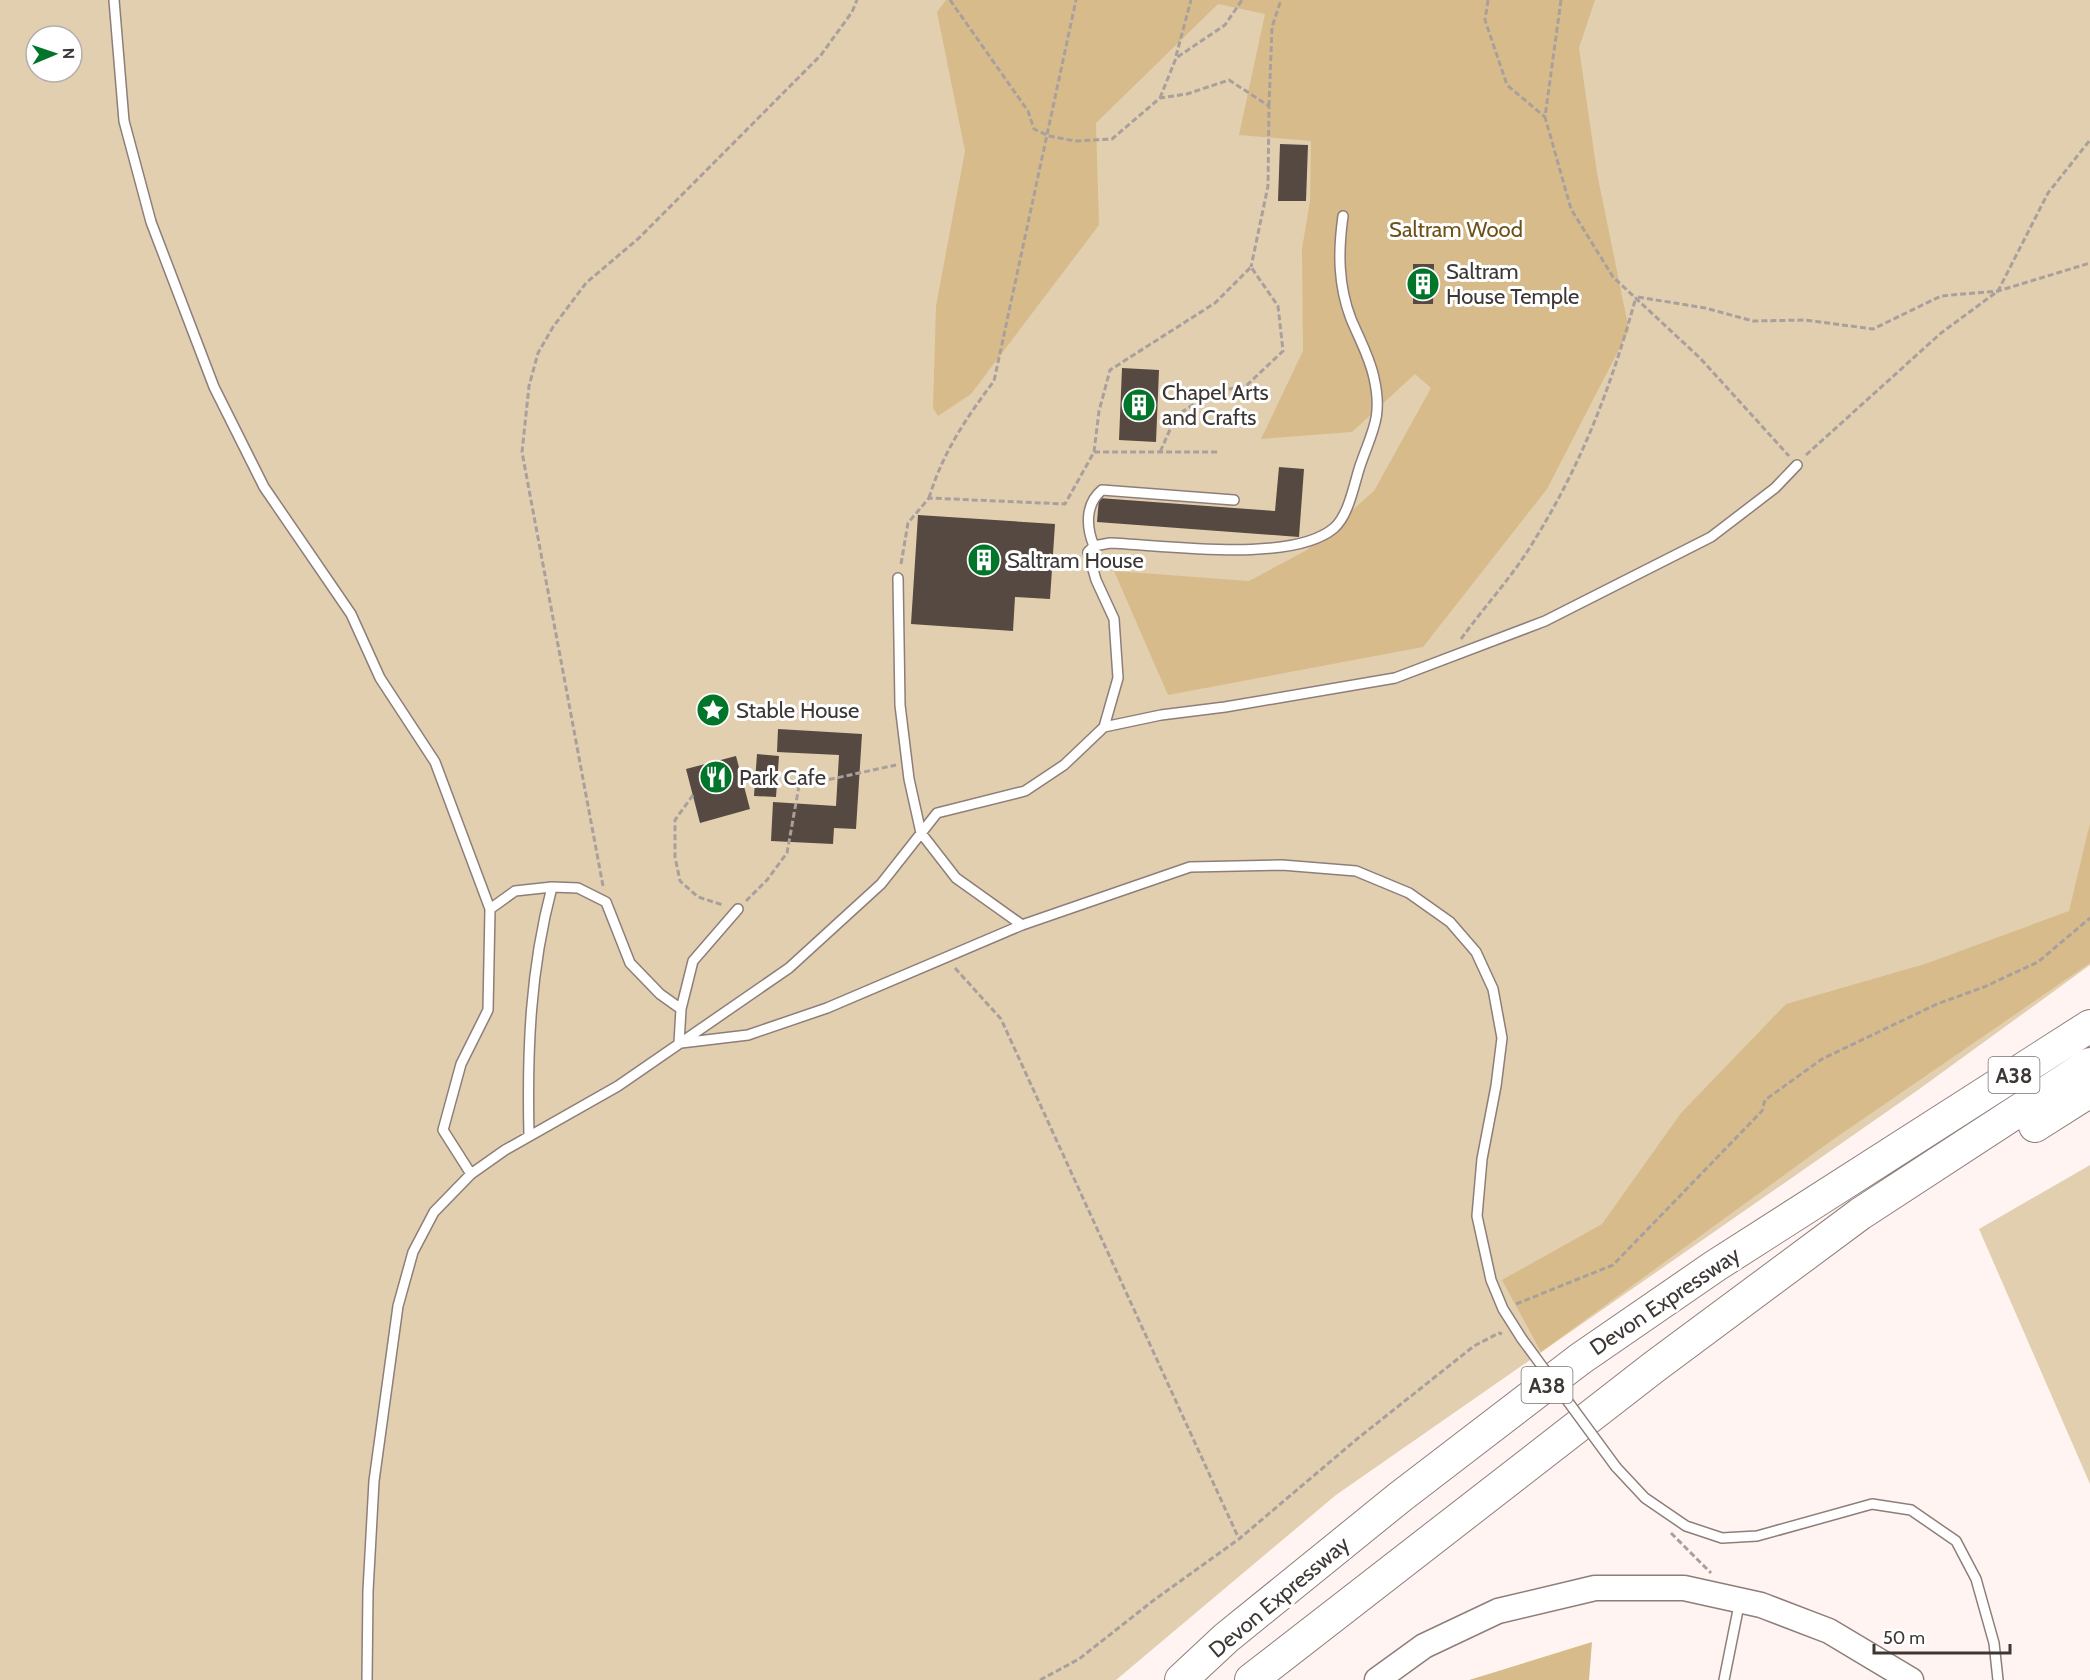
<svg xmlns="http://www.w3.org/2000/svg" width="2090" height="1680" font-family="Cabin,sans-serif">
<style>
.green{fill:#e2cfb0;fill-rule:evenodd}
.forest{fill:#d8bb8a}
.building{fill:#554941}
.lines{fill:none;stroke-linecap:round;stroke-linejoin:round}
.service-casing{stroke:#8e7e79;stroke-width:12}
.tertiary-casing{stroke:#8e7e79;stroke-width:27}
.trunk-casing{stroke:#8e7e79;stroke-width:34}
.path{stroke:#a9a09e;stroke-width:3;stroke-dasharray:6 3;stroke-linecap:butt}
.service{stroke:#fff;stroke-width:9}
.tertiary{stroke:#fff;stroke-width:24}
.trunk{stroke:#fff;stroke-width:32}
.service-bridge-casing{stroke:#8e7e79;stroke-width:12;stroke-linecap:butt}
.service-bridge{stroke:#fff;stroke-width:9}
.labels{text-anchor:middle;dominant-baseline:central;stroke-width:6;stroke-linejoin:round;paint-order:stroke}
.shield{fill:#fff;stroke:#777372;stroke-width:1.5}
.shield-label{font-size:21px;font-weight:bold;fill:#3d3735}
.park-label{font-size:22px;fill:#6e5116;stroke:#fff}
.poi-label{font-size:22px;fill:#3d3735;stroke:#fff;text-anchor:start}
.street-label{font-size:22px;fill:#3d3735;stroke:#fff}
</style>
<rect width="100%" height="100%" fill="#fff4f1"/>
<!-- green -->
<path class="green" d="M0,0H2090V965L1918,1090L1336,1495L1116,1680H0ZM36,36H72V72H36Z
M2090,1165V1484L1979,1229Z"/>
<!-- forest -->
<path class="forest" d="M946,0H1595L1579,48L1597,173L1629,330L1547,489L1423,647L1168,695L1114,571L1249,581L1307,550L1374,491L1431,388L1415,374L1352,432L1261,439L1303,351L1302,249L1310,201L1311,141L1239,135L1265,14L1218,4L1096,123L1099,225L971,394L938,416L933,408L936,306L965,151L937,12Z
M2090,823V963L1831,1141L1541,1352L1502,1280L1602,1224L1681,1113L1786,1004L1925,964L2069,911Z
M1592,1642L1589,1680H1469Z"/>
<!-- building -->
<path class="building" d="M1280,144L1308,145L1306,201H1278Z
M1413,264H1434L1433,304H1413Z
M1122,368L1159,370L1156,442L1119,440Z
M1279,467L1304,469L1299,537L1097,522L1099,498L1275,511Z
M918,515L1055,524L1050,599L1015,597L1013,631L911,624Z
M778,729L862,734L856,829L834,828L833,844L771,841L773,802L836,806L839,755L777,752Z
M757,754L779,756L776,797L754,796Z
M736,756L750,809L700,823L686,769Z"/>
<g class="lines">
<defs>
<path id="service" d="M114,0L124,121L151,222L214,387L264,487L351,614L380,678L435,762L490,909L488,1010L461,1064L443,1130L471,1174
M1094,546C1086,527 1085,504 1102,490L1234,500
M898,578L900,705L909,779L921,833L956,878L1022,925
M1104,727L1118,678L1114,619L1096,580L1088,552L1094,546L1110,543C1164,545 1292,564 1334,528C1349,515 1354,484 1360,466C1372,431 1383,417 1374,378C1370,358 1359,338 1351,319C1338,285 1338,252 1343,216
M490,909L515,891L552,887L578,888L606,902L630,963L660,994L681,1009
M679,1043L681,1009L693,961L738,909
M681,1043L748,1035L827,1008L1022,925L1190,867L1282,865L1356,871L1409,893L1450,922L1476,952L1493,989L1502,1038L1496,1086L1482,1159L1477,1216L1491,1280L1503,1309L1522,1339
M529,1136C527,1050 530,970 552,887
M1616,1467L1645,1498L1686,1526L1722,1538L1757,1536L1872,1504L1911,1510L1956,1541L1976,1579L1994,1643L1998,1680
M367,1680L368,1591L374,1481L398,1306L413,1252L434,1212L471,1174L505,1150L618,1086L789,968L881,884L937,813L1025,791L1064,765L1104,727L1161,715L1225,707L1395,678L1545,621L1711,537L1775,488L1797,465
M1724,1680L1740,1600"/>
<path id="tertiary" d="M1377,1680L1424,1646L1498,1611L1595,1588H1684L1761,1605L1829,1631L1911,1680"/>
<path id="trunk" d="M2035,1126L2090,1091
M1181,1680L1226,1638L1400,1497L1580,1359L1715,1266L2090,1026
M1251,1680L1654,1367L1860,1214L2090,1064"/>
</defs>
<!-- service casing -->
<use href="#service" class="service-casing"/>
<!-- tertiary casing -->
<use href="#tertiary" class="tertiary-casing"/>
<!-- trunk casing -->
<use href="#trunk" class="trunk-casing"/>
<!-- path -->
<path class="path" d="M950,0L1028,111L1034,129L1049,136L1075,141L1112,139L1160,98L1187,94L1229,80L1269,106L1268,186L1251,267
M1488,0L1485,20L1507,85L1545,117
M1561,0L1545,117L1571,209L1613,277L1700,358L1789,456
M1176,56L1191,0
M1160,98L1176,58L1225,25L1242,0
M1269,106L1272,27L1281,0
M1638,297L1705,308L1753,321L1805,320L1873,329L1941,296L1998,291L2090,263
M1094,452L1099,411L1110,370L1215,303L1251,267L1278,306L1283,351L1247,385L1209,394L1176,416L1160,452
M1806,455L1941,333L1998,291L2048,193L2090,140
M929,498C942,454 966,418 994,381L1076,0
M901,564L908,523L929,498L1065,504L1094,452H1220
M1461,639C1484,607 1512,577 1532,544C1582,464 1611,387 1636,297
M693,795L675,820V857L680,881L698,897L723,905
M603,886L522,452L529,386L538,353L553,327L586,283L639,238L821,55L852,12L857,0
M746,901L767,880L787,853L799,786L896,765
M955,968L1001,1019L1239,1539
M1516,1304L1613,1265L1762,1111L1765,1100L1822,1059L1937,1004L1984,987L2038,962L2090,918
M1671,1533L1711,1573
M1040,1680L1079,1659L1154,1600L1239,1539L1357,1439L1474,1346L1499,1333L1502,1334"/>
<!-- service -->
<use href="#service" class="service"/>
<!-- tertiary -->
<use href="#tertiary" class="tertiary"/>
<!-- trunk -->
<use href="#trunk" class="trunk"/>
<defs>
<path id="service-bridge" d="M1522,1339L1616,1467"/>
</defs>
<!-- service-bridge casing -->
<use href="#service-bridge" class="service-bridge-casing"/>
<!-- service-bridge -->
<use href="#service-bridge" class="service-bridge"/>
</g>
<!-- icons -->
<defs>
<symbol id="building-disc" viewBox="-11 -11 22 22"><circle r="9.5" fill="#01752a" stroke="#fff"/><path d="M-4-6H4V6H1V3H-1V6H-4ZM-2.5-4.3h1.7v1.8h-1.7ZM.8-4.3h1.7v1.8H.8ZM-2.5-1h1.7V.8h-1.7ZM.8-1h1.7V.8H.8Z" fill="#fff"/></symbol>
<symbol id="sight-disc" viewBox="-11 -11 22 22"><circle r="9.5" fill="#01752a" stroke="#fff"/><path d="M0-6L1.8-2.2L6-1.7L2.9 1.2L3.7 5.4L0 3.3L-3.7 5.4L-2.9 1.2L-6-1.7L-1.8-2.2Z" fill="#fff"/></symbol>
<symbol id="restaurant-disc" viewBox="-11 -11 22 22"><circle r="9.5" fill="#01752a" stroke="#fff"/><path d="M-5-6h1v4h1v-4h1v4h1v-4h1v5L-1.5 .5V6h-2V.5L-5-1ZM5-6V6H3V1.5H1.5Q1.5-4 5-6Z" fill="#fff"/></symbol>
</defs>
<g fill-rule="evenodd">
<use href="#building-disc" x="1404" y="265" width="38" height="38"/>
<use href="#building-disc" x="1120" y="386" width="38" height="38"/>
<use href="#building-disc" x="965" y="541" width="38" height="38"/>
<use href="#sight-disc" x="694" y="691" width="38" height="38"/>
<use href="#restaurant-disc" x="697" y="758" width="38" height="38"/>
</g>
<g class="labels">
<!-- shield labels -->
<g class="shield">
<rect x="1988.5" y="1057" width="51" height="36" rx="4.5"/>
<rect x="1521.5" y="1367" width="51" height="36" rx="4.5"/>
</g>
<g class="shield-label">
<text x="2014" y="1075">A38</text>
<text x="1547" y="1385">A38</text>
</g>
<!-- park labels -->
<g class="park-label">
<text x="1456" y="229">Saltram Wood</text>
</g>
<!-- poi labels -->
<g class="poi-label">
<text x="1446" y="271">Saltram<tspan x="1446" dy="25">House Temple</tspan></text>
<text x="1162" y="392">Chapel Arts<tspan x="1162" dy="25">and Crafts</tspan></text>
<text x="1007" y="560">Saltram House</text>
<text x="736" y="710">Stable House</text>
<text x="739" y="777">Park Cafe</text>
</g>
<!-- street labels -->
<g class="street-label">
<text transform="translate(1665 1301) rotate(-34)">Devon Expressway</text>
<text transform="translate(1279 1597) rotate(-40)">Devon Expressway</text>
</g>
</g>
<!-- north arrow -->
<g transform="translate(54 54) rotate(88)"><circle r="28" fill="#ffffff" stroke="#b1afae" stroke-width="1.5"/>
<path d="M0-4.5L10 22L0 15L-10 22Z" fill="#01752a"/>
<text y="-9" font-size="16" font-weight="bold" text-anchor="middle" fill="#3d3735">N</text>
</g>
<!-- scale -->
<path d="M1874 1644v9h136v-9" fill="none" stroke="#3d3735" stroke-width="3"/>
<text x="1883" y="1644" font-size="18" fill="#3d3735" stroke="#ffffff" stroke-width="4.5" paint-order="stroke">50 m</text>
</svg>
